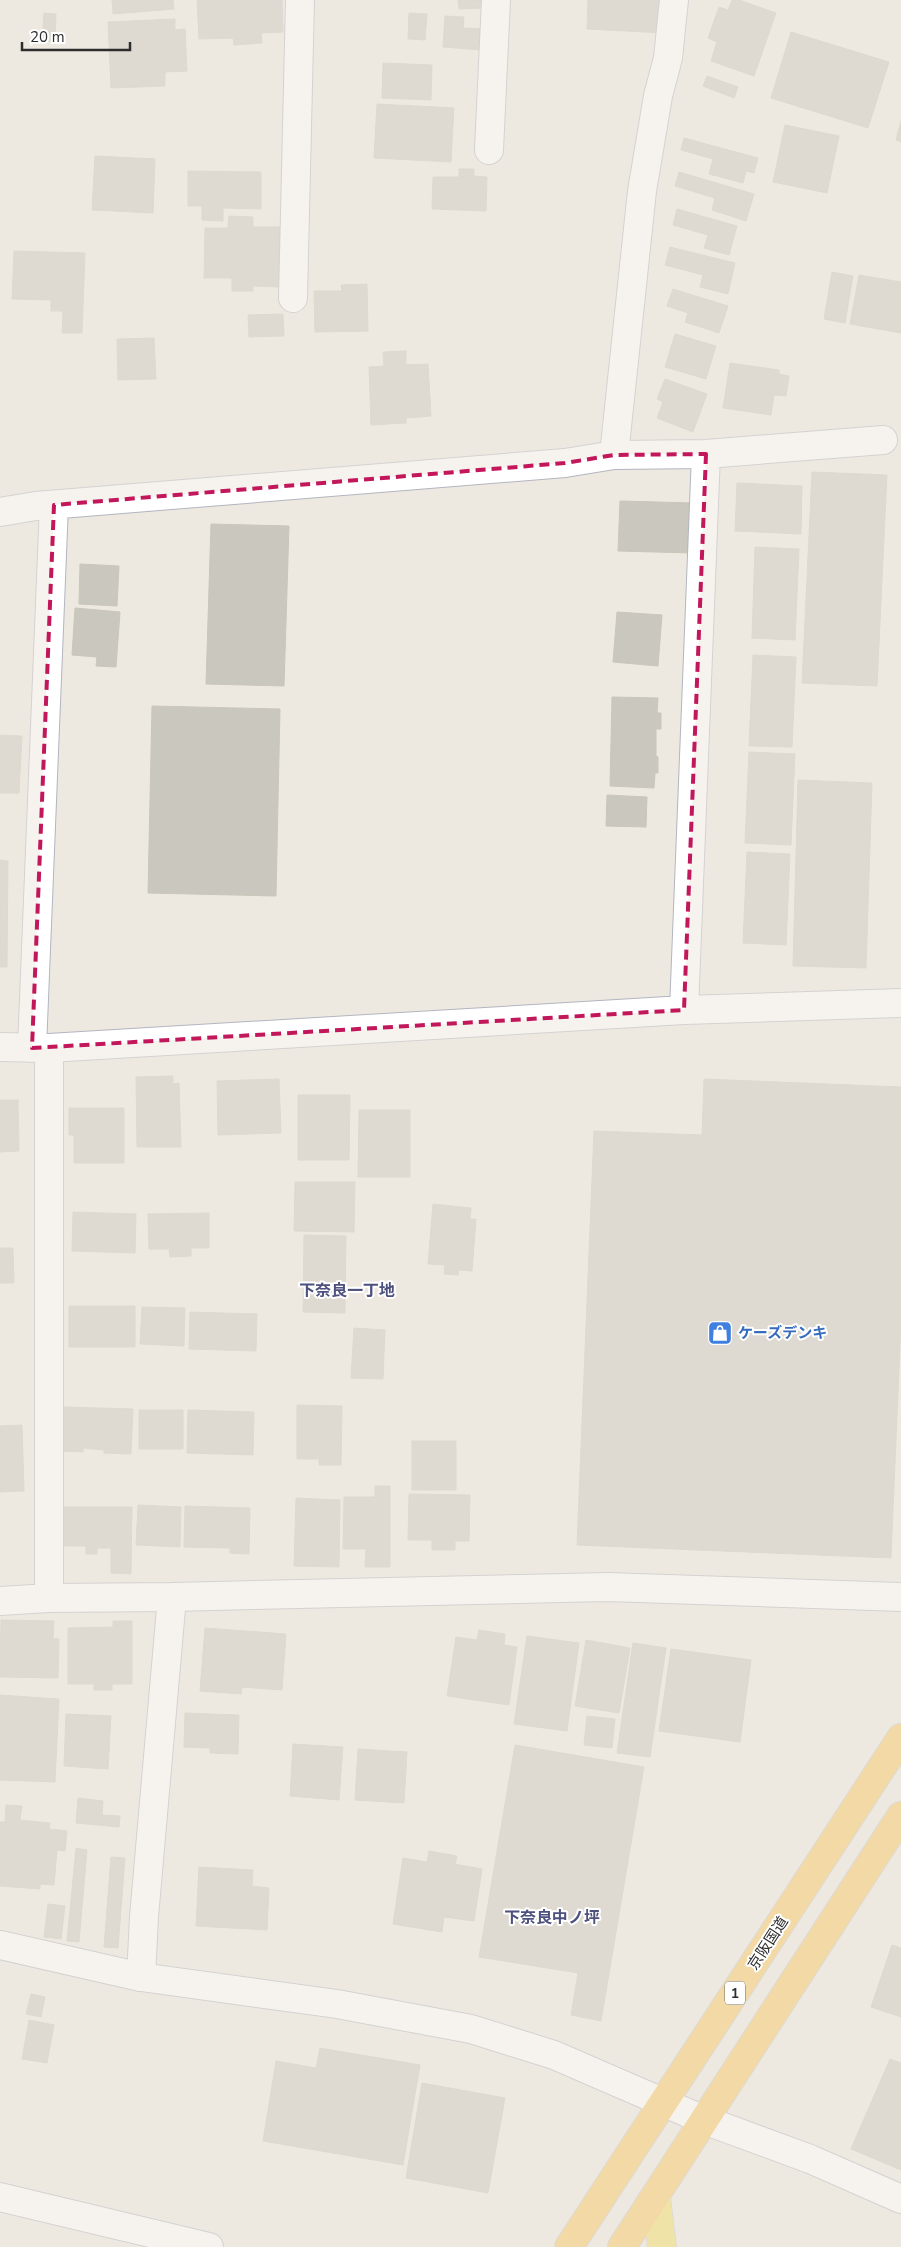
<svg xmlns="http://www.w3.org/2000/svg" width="901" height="2247" font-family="'Nunito Sans','Noto Sans JP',sans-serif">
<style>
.building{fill:#cac7be;stroke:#cac6b9}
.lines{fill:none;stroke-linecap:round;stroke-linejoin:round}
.minor-casing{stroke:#b3b5c0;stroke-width:30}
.tertiary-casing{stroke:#b3b5c0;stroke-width:30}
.primary-casing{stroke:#c8c8c8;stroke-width:30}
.trunk-casing{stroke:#c8c8c8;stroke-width:30}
.minor{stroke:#fff;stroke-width:28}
.tertiary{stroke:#fff;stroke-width:28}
.primary{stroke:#f0dc63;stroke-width:28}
.trunk{stroke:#f6c660;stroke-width:28}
.marked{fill:none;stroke:#c2185b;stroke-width:4;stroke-dasharray:10 6;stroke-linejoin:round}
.labels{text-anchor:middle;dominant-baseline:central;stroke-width:4;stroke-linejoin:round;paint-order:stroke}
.shield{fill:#fff;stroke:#6c6c6c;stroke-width:1}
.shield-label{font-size:14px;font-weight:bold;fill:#2d2d2d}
.shop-label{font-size:15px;font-weight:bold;fill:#366cbe;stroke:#fff;text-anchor:start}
.street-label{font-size:15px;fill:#2d2d2d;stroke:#fff}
.neighbourhood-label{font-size:16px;font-weight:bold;fill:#4d517e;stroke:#fff}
</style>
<rect width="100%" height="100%" fill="#eee9e0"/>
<!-- building -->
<path class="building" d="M112,0H173L174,9L113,14Z
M197,0H282L283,32L261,33L262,43L234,45L233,38L199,39Z
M458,0H483V8L459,9Z
M588,0H667L665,33L587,29Z
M732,0H739L776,13L754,76L711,61L717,42L708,38L719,7L728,10Z
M44,13L56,14L55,42L42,41Z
M409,13L427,14L425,40L408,39Z
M445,16L464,17L463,28L484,29L482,50L443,47Z
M175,19V30L185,29L187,71L165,72V86L111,88L108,22Z
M791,32L889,62L868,128L771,98Z
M383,63L432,65L431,100L382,98Z
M707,76L738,87L734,98L703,86Z
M377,104L454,108L451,162L374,158Z
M901,121V142L896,140Z
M785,125L839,136L827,193L773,182Z
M684,138L758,158L754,173L746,171L743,183L709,174L713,159L681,150Z
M95,156L155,159L153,213L92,210Z
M459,169H474V176L487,177L486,211L432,209L433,177H459Z
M188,171L261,172V209L223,208V221L202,220V206H188Z
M679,172L754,194L746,221L712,210L715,198L675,186Z
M677,209L737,226L729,255L704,248L708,235L673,225Z
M229,216L253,217V227H280L279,287L253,286V291H232V278H204L205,228H228Z
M670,247L735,263L728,294L700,287L703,275L665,265Z
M14,251L85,253L82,333H62L63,311H51V300L12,299Z
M832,272L853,276L845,323L824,319Z
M859,275L901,282V333L850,324Z
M367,284L368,331L315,332L314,291H342L341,285Z
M673,289L728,306L719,333L685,322L688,313L667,306Z
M283,314L284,336L249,337L248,315Z
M675,334L716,346L706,379L665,367Z
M154,338L156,379L118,380L117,339Z
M406,351V365L428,364L431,416L406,418V423L371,425L369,367L384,366L383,352Z
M730,363L779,370V374L789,376L786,396L774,395L771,415L723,408Z
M665,379L707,394L693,432L657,418L663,402L657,399Z
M812,472L887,475L877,686L802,683Z
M737,483L802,486L801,534L735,531Z
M620,501L694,503L692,553L618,551Z
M211,524L289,526L284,686L206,684Z
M755,547L799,549L795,640L752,638Z
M80,564L119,566L117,606L79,604Z
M75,608L120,612L116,667L96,666L97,657L72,655Z
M617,612L662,615L658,666L613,662Z
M753,655L796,657L792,747L749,746Z
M612,697L658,698L657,713H661V729H656V756L658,757V773H655L654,788L610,786Z
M152,706L280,709L276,896L148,893Z
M0,735L22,736L19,793H0Z
M749,752L795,754L791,845L745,843Z
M798,780L872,783L866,968L793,966Z
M607,795L647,797L646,827L606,826Z
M747,852L790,854L786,945L743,943Z
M0,860L8,861L7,967H0Z
M173,1076V1084L179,1083L181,1147H137L136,1077Z
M279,1079L281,1133L218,1135L217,1081Z
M704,1079L901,1087V1321L891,1558L577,1545L594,1131L702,1135Z
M298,1095H350L349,1160H298Z
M0,1100H18L19,1151L0,1152Z
M69,1108H124V1163H74V1135H69Z
M359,1110H410V1177H358Z
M295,1182H355L354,1232L294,1231Z
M433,1204L471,1208L470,1219H476L472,1271L459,1270L458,1275L444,1274L445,1265L428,1264Z
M73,1212L136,1214L135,1253L72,1251Z
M209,1213V1248H191V1256L170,1257L169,1249H149L148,1214Z
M304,1235L346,1236L345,1313L303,1312Z
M0,1248H13L14,1283H0Z
M69,1306H135V1347H69Z
M142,1307L185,1308L184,1346L140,1344Z
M190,1312L257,1314L256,1351L189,1349Z
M354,1328L385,1330L383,1379L351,1378Z
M297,1405L342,1406L341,1465H319V1459H297Z
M64,1407L133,1409L131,1454L104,1453V1450L83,1448V1452L63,1451Z
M139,1410H183V1449H139Z
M188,1410L254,1412L253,1455L187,1453Z
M22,1425L24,1491L0,1492V1426Z
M412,1441H456V1490H412Z
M375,1486H390V1567H365L366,1549H343L344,1497H375Z
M409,1494L470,1495L469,1541H455V1550H432V1540H408Z
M296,1498L340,1500L339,1567L294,1566Z
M138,1505L181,1507L180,1547L136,1545Z
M185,1506L250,1508L249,1554L230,1553V1548L184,1547Z
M64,1507H132L131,1574L111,1573V1548H97V1554H86V1546H64Z
M1,1620L54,1621L53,1639H59L58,1678L0,1677Z
M113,1621H132V1684H112V1690H94V1684H68V1628L113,1627Z
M205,1628L286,1634L282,1690L242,1687L241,1694L200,1691Z
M479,1630L505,1634L504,1645L517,1647L509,1705L447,1696L456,1637L477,1640Z
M527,1636L579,1643L567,1731L514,1724Z
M586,1640L630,1648L619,1713L575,1706Z
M633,1643L666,1648L650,1757L617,1753Z
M671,1649L751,1660L740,1742L659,1731Z
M0,1695L59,1699L55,1782L0,1780Z
M185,1713L239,1715L238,1754L210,1753V1748L184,1747Z
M66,1714L111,1716L108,1769L64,1766Z
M587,1716L615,1719L612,1748L584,1745Z
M293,1744L343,1747L339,1800L290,1796Z
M515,1745L644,1767L601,2021L571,2015L578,1973L479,1957Z
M358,1749L407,1752L404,1803L355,1800Z
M78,1798L103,1801L102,1815L120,1816L119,1827L76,1823Z
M6,1805L22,1806L20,1820L50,1823L49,1829L67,1831L65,1851L57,1850L54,1885L40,1884V1889L0,1886V1822H5Z
M76,1848L87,1850L79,1942L67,1941Z
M429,1851L457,1856L455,1864L482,1869L474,1921L444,1917L442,1932L393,1924L403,1858L427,1862Z
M111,1857L125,1858L118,1948L104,1947Z
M199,1867L253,1870L252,1886L269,1888L267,1930L196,1926Z
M48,1904L65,1906L61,1939L44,1937Z
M892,1945L901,1948V2017L871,2007Z
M31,1994L45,1997L41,2017L26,2014Z
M29,2020L54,2025L47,2063L22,2059Z
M320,2048L420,2065L403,2165L263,2141L276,2061L316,2068Z
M890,2059L901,2063V2170L851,2149Z
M422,2083L505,2098L488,2193L406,2178Z"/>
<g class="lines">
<defs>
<path id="minor" d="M489,150L496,0
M293,298L300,0
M614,455L642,191L658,96L668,58L674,0
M0,512L36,506L565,463L614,455L706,454L883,440
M684,1010L706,454
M0,1047L49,1048L684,1010L901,1003
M32,1048L54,505
M49,1048V1598
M0,1601L49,1598L172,1597L608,1587L901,1597
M141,1977L144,1917L172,1597
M704,2120L810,2159L901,2199
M0,2197L209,2247"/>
<path id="tertiary" d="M0,1945L141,1977L337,2004L471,2029L554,2055L704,2120"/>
<path id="primary" d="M656,2198L662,2247"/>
<path id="trunk" d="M569,2247L901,1738
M622,2247L901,1816"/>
</defs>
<!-- minor casing -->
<use href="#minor" class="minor-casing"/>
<!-- tertiary casing -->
<use href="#tertiary" class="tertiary-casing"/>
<!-- primary casing -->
<use href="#primary" class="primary-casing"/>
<!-- trunk casing -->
<use href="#trunk" class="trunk-casing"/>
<!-- minor -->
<use href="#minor" class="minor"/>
<!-- tertiary -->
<use href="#tertiary" class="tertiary"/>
<!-- primary -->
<use href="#primary" class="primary"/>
<!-- trunk -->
<use href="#trunk" class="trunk"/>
</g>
<!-- marked area -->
<path d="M0 0H901V2247H0ZM706,454L684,1010L32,1048L54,505L565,463L614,455Z" fill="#eee9e0" fill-opacity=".55" fill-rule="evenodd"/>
<path class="marked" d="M706,454L684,1010L32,1048L54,505L565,463L614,455Z"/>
<!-- icons -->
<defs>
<symbol id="shop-square" viewBox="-11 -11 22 22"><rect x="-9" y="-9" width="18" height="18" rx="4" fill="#3f7fe0" stroke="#fff"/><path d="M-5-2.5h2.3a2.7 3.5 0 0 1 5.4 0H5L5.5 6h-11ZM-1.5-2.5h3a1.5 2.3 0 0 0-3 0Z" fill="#fff"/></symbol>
</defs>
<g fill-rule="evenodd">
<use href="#shop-square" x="706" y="1319" width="28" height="28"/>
</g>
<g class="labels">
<!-- shield labels -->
<rect class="shield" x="725" y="1981.5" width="20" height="23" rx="4"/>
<g class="shield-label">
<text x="735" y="1993">1</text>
</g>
<!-- shop labels -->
<g class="shop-label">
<text x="738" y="1333">ケーズデンキ</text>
</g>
<!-- street labels -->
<g class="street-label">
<text transform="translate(768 1943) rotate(-57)">京阪国道</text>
</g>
<!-- neighbourhood labels -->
<g class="neighbourhood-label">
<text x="347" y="1291">下奈良一丁地</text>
<text x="552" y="1918">下奈良中ノ坪</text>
</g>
</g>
<!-- scale -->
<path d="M22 42v8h108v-8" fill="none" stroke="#2d2d2d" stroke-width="2.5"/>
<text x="30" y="42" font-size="15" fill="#2d2d2d" stroke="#ffffff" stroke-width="4" paint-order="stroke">20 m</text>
</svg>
